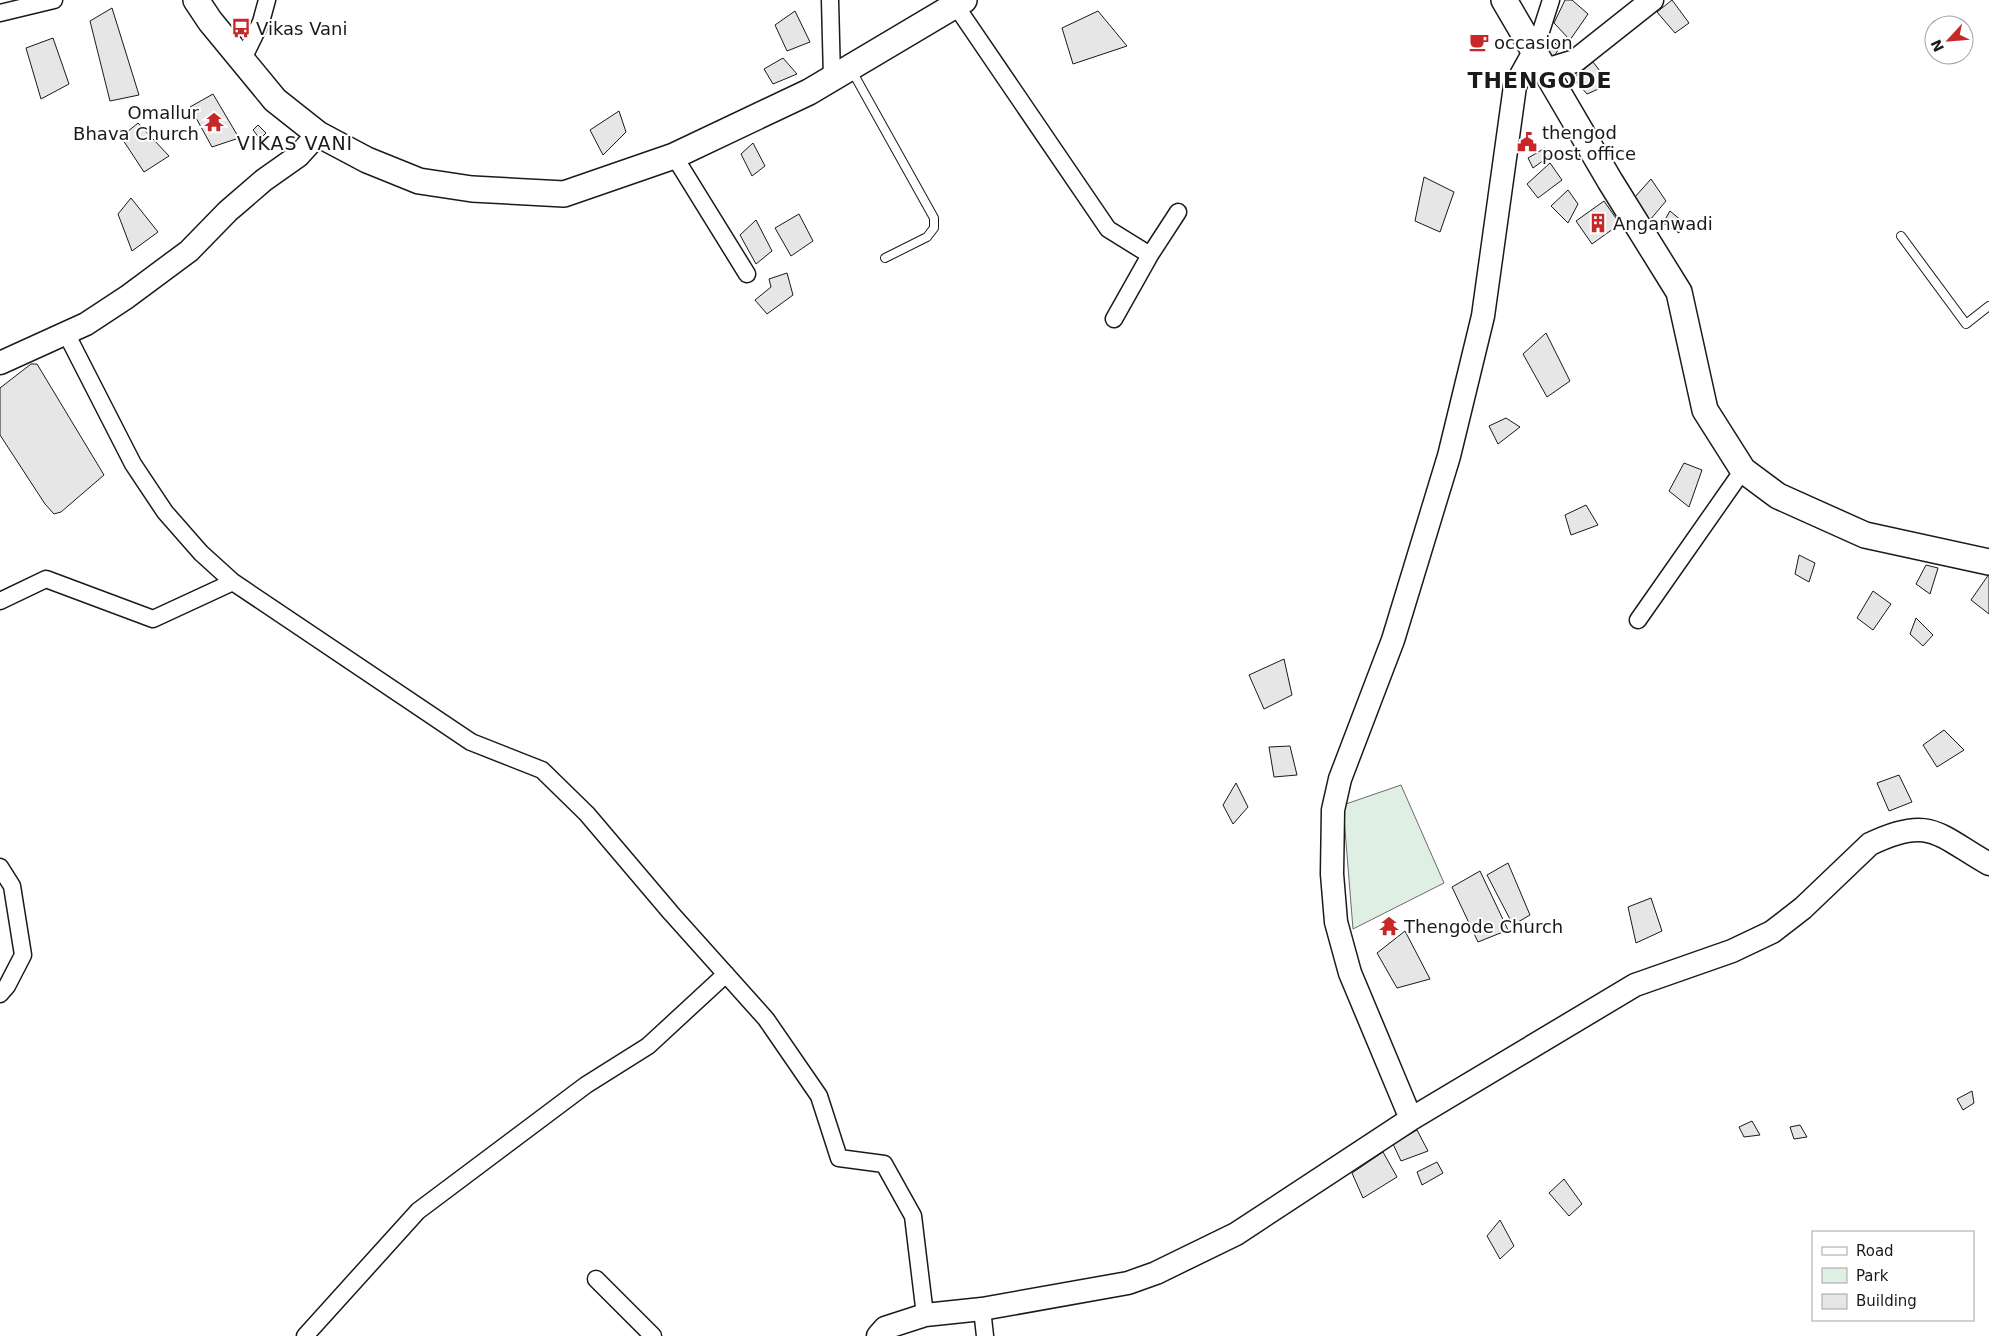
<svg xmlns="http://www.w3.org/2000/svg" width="1989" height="1336" font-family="'DejaVu Sans',sans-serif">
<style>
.green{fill:#e0efe3;stroke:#6a6a6a}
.building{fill:#e6e6e6;stroke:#1a1a1a}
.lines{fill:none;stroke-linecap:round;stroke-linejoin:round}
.lane-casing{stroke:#1a1a1a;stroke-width:10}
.street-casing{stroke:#1a1a1a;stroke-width:19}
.secondary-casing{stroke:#1a1a1a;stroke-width:25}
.primary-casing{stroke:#1a1a1a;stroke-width:28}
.lane{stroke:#fff;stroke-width:8}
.street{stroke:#fff;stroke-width:16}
.secondary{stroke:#fff;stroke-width:22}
.primary{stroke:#fff;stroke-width:25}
.labels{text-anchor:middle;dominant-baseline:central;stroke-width:4;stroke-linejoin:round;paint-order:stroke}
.poi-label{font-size:18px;fill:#1a1a1a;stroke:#fff;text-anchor:start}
.neighbourhood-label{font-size:19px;letter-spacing:1px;fill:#1a1a1a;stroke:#fff}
.district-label{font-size:22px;font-weight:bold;letter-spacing:1px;fill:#1a1a1a;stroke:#fff}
</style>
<rect width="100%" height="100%" fill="#fff"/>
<!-- green -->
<path class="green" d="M1401,785L1444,883L1353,929L1343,805Z"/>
<!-- building -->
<path class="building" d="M1565,0H1572L1588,14L1570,40L1554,23Z
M1672,0L1689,23L1675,33L1657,12Z
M112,8L139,95L110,101L90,21Z
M795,11L810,42L787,51L775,25Z
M1098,11L1127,46L1073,64L1062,28Z
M53,38L69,84L41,99L26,48Z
M1551,40L1560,47L1553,58L1543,49Z
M783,58L797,74L773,84L764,69Z
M1593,62L1610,84L1587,94L1573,78Z
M213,94L239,138L212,147L190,107Z
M619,111L626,132L603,155L590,130Z
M138,123L169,156L144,172L121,137Z
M258,125L266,133L260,139L253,130Z
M753,143L765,166L752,176L741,154Z
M1545,148L1551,155L1533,168L1528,158Z
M1550,163L1562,180L1538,198L1527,184Z
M1424,177L1454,192L1440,232L1415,221Z
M1651,179L1666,201L1650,220L1634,198Z
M1568,190L1578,204L1568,223L1551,206Z
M131,198L158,232L132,251L118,214Z
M1604,201L1620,224L1592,244L1576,221Z
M1670,211L1682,221L1679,233L1663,223Z
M799,214L813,241L791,256L775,228Z
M756,220L772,251L756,264L740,235Z
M787,273L793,295L767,314L755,300L771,287L769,279Z
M1546,333L1570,381L1547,397L1523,354Z
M31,364H37L104,475L61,512L54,514L45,504L0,435V388Z
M1506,418L1520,427L1498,444L1489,426Z
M1684,463L1702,470L1689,507L1669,491Z
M1586,505L1598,525L1571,535L1565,515Z
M1799,555L1815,563L1809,582L1795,574Z
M1926,565L1938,568L1930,594L1916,584Z
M1989,574V614L1971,600Z
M1873,591L1891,604L1873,630L1857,618Z
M1916,618L1933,635L1923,646L1910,634Z
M1284,659L1292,695L1264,709L1249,675Z
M1944,730L1964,750L1937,767L1923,745Z
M1290,746L1297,775L1274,777L1269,747Z
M1899,775L1912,802L1889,811L1877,783Z
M1236,783L1248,807L1233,824L1223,805Z
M1508,863L1530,915L1513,925L1487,875Z
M1480,871L1508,930L1478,942L1452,887Z
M1651,898L1662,931L1636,943L1628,907Z
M1405,931L1430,979L1397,988L1377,953Z
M1972,1091L1974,1103L1963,1110L1957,1099Z
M1752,1121L1760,1135L1744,1137L1739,1127Z
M1800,1125L1807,1137L1794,1139L1790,1127Z
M1417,1130L1428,1151L1401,1161L1393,1144Z
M1383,1152L1397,1177L1363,1198L1352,1173Z
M1437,1162L1443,1173L1422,1185L1417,1172Z
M1564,1179L1582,1204L1569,1216L1549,1193Z
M1500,1220L1514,1246L1500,1259L1487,1236Z"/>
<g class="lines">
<defs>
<path id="lane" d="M852,71L934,218V228L927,237L885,258
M1901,236L1966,324L1989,306"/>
<path id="street" d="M830,0L832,78
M956,6L1108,229L1150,255L1178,212
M0,13L54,0
M1535,50L1551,0
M242,61L261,22L267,0
M674,156L747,274
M1114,319L1150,255
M66,333L133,464L165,512L201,553L233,582L471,742L542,770L587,814L671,913L766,1019L819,1096L839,1158L884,1164L913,1216L925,1315
M0,601L46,579L153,619L233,582
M1638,620L1743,470
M0,867L12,886L23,955L7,986L0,994
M596,1279L653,1336
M982,1309L985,1336
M305,1336L418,1211L586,1085L648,1046L726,974"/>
<path id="secondary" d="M1546,70L1575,61L1652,0
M0,363L86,324L127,297L189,251L228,211L264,180L298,156L318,134
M1411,1119L1350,973L1336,922L1332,874L1333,810L1340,779L1393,640L1449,456L1483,316L1515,86L1535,50
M878,1336L885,1328L925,1315L982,1309L1128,1283L1156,1273L1236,1234L1411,1119L1635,985L1732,951L1772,932L1803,908L1870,844C1930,815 1938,835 1989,864"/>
<path id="primary" d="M196,0L210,21L275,100L318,134L367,160L419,181L472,189L564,194L674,156L809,92L964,0
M1504,0L1610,181L1679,292L1705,410L1743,470L1778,496L1865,535L1989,562"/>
</defs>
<!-- lane casing -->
<use href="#lane" class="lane-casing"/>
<!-- street casing -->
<use href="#street" class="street-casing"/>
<!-- secondary casing -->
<use href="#secondary" class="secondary-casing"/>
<!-- primary casing -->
<use href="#primary" class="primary-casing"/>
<!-- lane -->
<use href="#lane" class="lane"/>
<!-- street -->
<use href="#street" class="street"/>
<!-- secondary -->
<use href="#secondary" class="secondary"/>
<!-- primary -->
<use href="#primary" class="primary"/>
</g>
<!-- icons -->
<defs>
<symbol id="bus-bare" viewBox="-9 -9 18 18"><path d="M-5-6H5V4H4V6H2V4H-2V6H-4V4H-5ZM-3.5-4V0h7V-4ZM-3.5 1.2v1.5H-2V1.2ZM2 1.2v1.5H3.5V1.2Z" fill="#c62828" stroke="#fff" stroke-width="2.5" paint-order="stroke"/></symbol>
<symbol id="cafe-bare" viewBox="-9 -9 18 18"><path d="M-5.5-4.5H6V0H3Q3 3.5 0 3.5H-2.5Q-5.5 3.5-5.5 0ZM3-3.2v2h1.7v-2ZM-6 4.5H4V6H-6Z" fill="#c62828" stroke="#fff" stroke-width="2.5" paint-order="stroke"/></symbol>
<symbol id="temple-bare" viewBox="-9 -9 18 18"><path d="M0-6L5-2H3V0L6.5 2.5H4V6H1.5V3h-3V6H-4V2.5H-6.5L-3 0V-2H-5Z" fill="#c62828" stroke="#fff" stroke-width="2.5" paint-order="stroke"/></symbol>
<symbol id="civic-bare" viewBox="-9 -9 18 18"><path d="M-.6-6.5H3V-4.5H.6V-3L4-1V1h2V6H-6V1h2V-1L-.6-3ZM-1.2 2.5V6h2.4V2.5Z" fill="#c62828" stroke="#fff" stroke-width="2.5" paint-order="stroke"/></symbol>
<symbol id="building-bare" viewBox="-9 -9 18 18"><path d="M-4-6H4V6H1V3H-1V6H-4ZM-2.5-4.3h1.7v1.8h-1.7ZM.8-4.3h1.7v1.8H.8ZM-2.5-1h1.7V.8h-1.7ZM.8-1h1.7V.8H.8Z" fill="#c62828" stroke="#fff" stroke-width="2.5" paint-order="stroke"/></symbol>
</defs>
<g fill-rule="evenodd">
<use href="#bus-bare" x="227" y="14" width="28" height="28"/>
<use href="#cafe-bare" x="1465" y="28" width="28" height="28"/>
<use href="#temple-bare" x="200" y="108" width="28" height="28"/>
<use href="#civic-bare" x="1513" y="128" width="28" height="28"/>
<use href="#building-bare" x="1584" y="209" width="28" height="28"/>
<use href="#temple-bare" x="1375" y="912" width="28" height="28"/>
</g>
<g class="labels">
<!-- poi labels -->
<g class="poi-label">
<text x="256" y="28">Vikas Vani</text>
<text x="1494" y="42">occasion</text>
<text x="199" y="112" text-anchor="end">Omallur<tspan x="199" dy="21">Bhava Church</tspan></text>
<text x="1542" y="132">thengod<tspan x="1542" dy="21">post office</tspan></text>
<text x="1613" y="223">Anganwadi</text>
<text x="1404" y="926">Thengode Church</text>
</g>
<!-- neighbourhood labels -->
<g class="neighbourhood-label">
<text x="295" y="143">VIKAS VANI</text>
</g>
<!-- district labels -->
<g class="district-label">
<text x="1540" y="80">THENGODE</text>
</g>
</g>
<!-- legend -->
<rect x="1812" y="1231" width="162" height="90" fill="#ffffff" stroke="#a3a3a3"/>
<rect x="1822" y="1247" width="25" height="8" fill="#ffffff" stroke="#a3a3a3"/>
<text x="1856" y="1256" font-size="15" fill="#1a1a1a">Road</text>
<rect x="1822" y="1268" width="25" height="15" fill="#e0efe3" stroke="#a3a3a3"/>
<text x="1856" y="1281" font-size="15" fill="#1a1a1a">Park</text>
<rect x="1822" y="1294" width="25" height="15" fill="#e6e6e6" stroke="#a3a3a3"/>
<text x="1856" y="1306" font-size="15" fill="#1a1a1a">Building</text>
<!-- north arrow -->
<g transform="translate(1949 40) rotate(244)"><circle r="24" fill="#ffffff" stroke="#a3a3a3"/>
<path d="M0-4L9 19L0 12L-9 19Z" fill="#c62828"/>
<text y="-8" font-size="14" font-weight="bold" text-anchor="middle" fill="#1a1a1a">N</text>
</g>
</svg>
